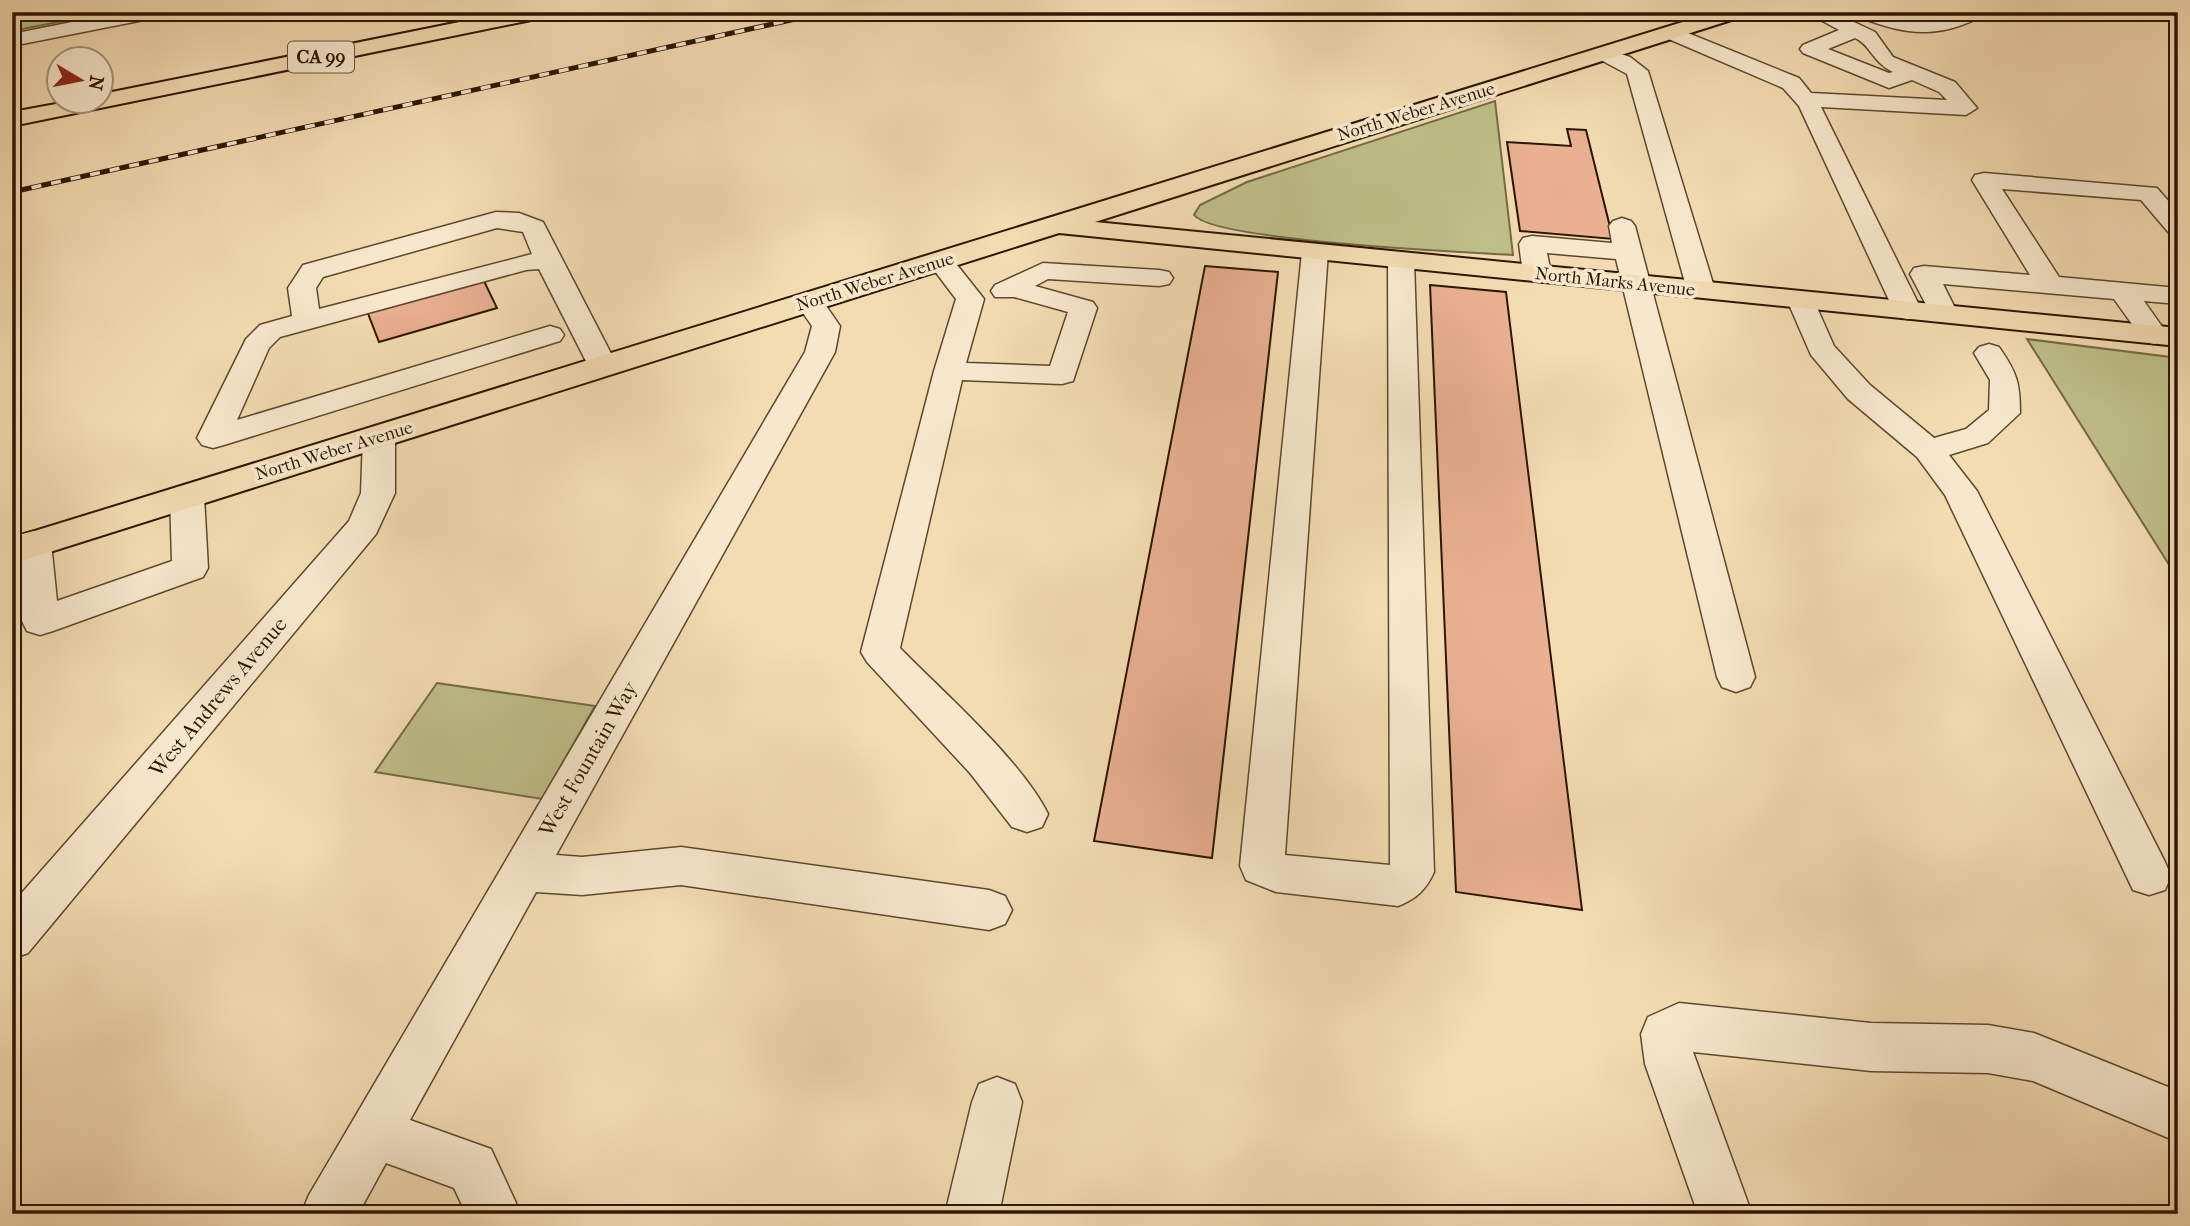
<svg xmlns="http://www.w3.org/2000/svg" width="2190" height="1226" font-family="'IM FELL French Canon',serif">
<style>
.green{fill:#bfbf89;stroke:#766a44;stroke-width:2}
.building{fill:#e9b092;stroke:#2c1500;stroke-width:2}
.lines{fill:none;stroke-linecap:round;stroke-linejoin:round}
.minor-casing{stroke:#5e472c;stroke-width:3}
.major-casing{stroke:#2c1500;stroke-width:4}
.highway-casing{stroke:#2c1500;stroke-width:4}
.minor{fill:#f7e8cd;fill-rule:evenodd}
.major{fill:#f3dcb2;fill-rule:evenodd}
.highway{fill:#f3dcb2;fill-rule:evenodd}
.rail-casing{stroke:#2c1500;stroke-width:5}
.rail{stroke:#f7e8cd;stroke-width:3.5;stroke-dasharray:10;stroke-linecap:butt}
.labels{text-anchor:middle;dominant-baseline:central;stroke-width:7;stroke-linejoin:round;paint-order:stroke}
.far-street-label{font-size:18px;fill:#2c1500;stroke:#f7e8cd}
.shield{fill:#f7e8cd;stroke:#69543e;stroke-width:2}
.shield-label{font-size:19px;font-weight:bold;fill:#2c1500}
.street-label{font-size:21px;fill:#2c1500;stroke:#f7e8cd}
</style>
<rect width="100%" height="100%" fill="#f3dcb2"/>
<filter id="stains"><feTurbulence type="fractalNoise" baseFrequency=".00286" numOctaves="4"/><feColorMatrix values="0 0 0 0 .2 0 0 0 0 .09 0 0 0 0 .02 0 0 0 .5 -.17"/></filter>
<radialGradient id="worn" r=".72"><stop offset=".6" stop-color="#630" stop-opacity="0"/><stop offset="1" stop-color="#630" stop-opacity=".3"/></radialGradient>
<!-- green -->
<path class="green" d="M12,12H110L12,31Z
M1495,101L1513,255C1466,252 1214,241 1194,215L1200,205L1247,182Z
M2027,339L2178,358V579Z
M437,683L595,706L542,799L375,772Z"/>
<!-- building -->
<path class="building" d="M1567,129L1586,130L1613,239L1520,231L1507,142L1571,146Z
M1205,266L1278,272L1212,858L1094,841Z
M483,279L497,308L379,342L367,311Z
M1430,285L1506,292L1582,910L1456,892Z"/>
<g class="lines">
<defs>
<path id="minor" d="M122,12H164L154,18L12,46V34Z
M1806,12H1833L1875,32L1893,57L1955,82L1977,108L1966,115L1821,107L1922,311L1918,317L1908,319L1898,317L1894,311L1799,106L1783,88L1664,37L1661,33L1671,27L1678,29L1799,78L1811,93L1947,100L1939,92L1912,80L1889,88L1803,53L1800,49L1803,45L1839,30ZM1855,38C1871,45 1872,62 1893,72L1889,73L1828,49Z
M1853,12H1882L1920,22L1958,12H1986C1980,19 1970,22 1962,25C1923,39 1893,30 1856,16Z
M1604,48L1630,57L1648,71L1715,290L1711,296H1691L1687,290L1627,74L1597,58L1594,54Z
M1984,173L2157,188L2178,212V236L2169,233L2141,200L2002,189L2059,277L2178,288V304L2144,301L2168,335L2164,341L2154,344L2144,341L2114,299L1943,284L1958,314L1954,320L1944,322L1934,320L1910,274L1914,268L1924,266L2030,275L1972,180L1975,175Z
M496,212L519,213L543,222L618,367L614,373L603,376L592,373L539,269L526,270L280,337L269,348L237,420L550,326L560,329L564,335L560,341L224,445L213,448L202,445L197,438L246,339L260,325L292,316L288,288L303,265ZM497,228L523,232L532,254L319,309L316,288L323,277Z
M1622,218L1631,221L1635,226L1755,677L1750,687L1736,692L1722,687L1717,677L1616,259L1547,253L1551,274L1547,280H1527L1523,274L1519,244L1523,238L1532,236L1612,243L1609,226L1613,221Z
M1315,244L1324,246L1328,252L1285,855L1390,865L1388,260L1392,254H1410L1414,260L1434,872C1426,890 1416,899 1398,906L1276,892L1246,880L1240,866L1302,252L1306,246Z
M941,254L950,256L984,299L966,363L1050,366L1068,312L1014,297H995L991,291L995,285L1043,263L1159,270L1169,272L1173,278L1169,284L1159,286L1048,279L1035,286L1093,302L1097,308L1073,381L1062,384L962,380L900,648C943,692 1022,761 1048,814L1042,827L1027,832L1012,827L970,773L867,662L861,652L934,371L956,299L928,262L932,256Z
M1801,292L1811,294L1834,346L1870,385L1934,438L1966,429L1989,410L1990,380L1974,353L1979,347L1989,344L1999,347C2017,373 2020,382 2020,413L1988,443L1949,455L1977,491L2165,862L2171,876L2165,890L2149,895L2133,890L1945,495L1917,457L1848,399L1811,355L1787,300L1791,294Z
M810,295L820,297L840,326L835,352L556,855L582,857L681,847L989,890L1005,896L1012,910L1005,924L989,930L681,885L582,895L536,892L410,1120L491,1149L516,1203L515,1214H461L462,1205L454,1188L386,1163L358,1214H301L309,1195L805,352L812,326L796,303L800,297Z
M379,427L390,430L395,437V493L376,534L28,953L12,959V904L349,521L361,493L363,437L368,430Z
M187,485L199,488L204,496L208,568L203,577L53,631L40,635L27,631L22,621L17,543L22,534L34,531L46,534L51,543L57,601L172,561L170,496L175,488Z
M1679,1003L1871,1023L1988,1025L2034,1033L2178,1091V1142L2033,1081L1988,1073L1871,1071L1693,1052L1752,1214H1698L1645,1064L1641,1034L1648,1017Z
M997,1077L1015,1084L1022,1102L999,1214H945L972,1102L979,1084Z"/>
<path id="major" d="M1715,12H1747L1744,16L1095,222L2178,328V346L1059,233L12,564V538Z"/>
<path id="highway" d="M509,12H551L541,18L12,126V112L67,102H102V94Z"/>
</defs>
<!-- minor casing -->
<use href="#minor" class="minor-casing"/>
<!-- major casing -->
<use href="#major" class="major-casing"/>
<!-- highway casing -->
<use href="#highway" class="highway-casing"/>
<!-- minor -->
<use href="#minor" class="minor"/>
<!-- major -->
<use href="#major" class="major"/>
<!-- highway -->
<use href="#highway" class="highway"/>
<defs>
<path id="rail" d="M12,192L827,12"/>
</defs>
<!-- rail casing -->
<use href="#rail" class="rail-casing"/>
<!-- rail -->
<use href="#rail" class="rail"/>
</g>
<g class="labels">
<!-- far-street labels -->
<g class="far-street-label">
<text transform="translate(1416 112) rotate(-17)">North Weber Avenue</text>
<text transform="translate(875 282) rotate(-17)">North Weber Avenue</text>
<text transform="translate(1615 282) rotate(6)">North Marks Avenue</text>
<text transform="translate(334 451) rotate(-17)">North Weber Avenue</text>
</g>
<!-- shield labels -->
<rect class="shield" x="288" y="41.5" width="66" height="31" rx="5"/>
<g class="shield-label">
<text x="321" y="57">CA 99</text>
</g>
<!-- street labels -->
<g class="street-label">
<text transform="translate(218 697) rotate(-50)">West Andrews Avenue</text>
<text transform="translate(588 759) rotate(-60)">West Fountain Way</text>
</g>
</g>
<!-- margin -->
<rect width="2190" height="1226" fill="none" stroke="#f3dcb2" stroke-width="42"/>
<rect x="14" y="14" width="2162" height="1198" fill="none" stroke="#2c1500" stroke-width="3.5"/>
<rect x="21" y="21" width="2148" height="1184" fill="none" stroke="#2c1500" stroke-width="2"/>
<!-- north arrow -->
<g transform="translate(80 80) rotate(100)"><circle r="33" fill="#f7e8cd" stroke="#a6947b" stroke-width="2"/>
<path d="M0-5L12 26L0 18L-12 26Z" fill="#8f2418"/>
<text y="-10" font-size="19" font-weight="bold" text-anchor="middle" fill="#2c1500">N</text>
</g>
<rect width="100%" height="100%" filter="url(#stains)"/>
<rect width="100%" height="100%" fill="url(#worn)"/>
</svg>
